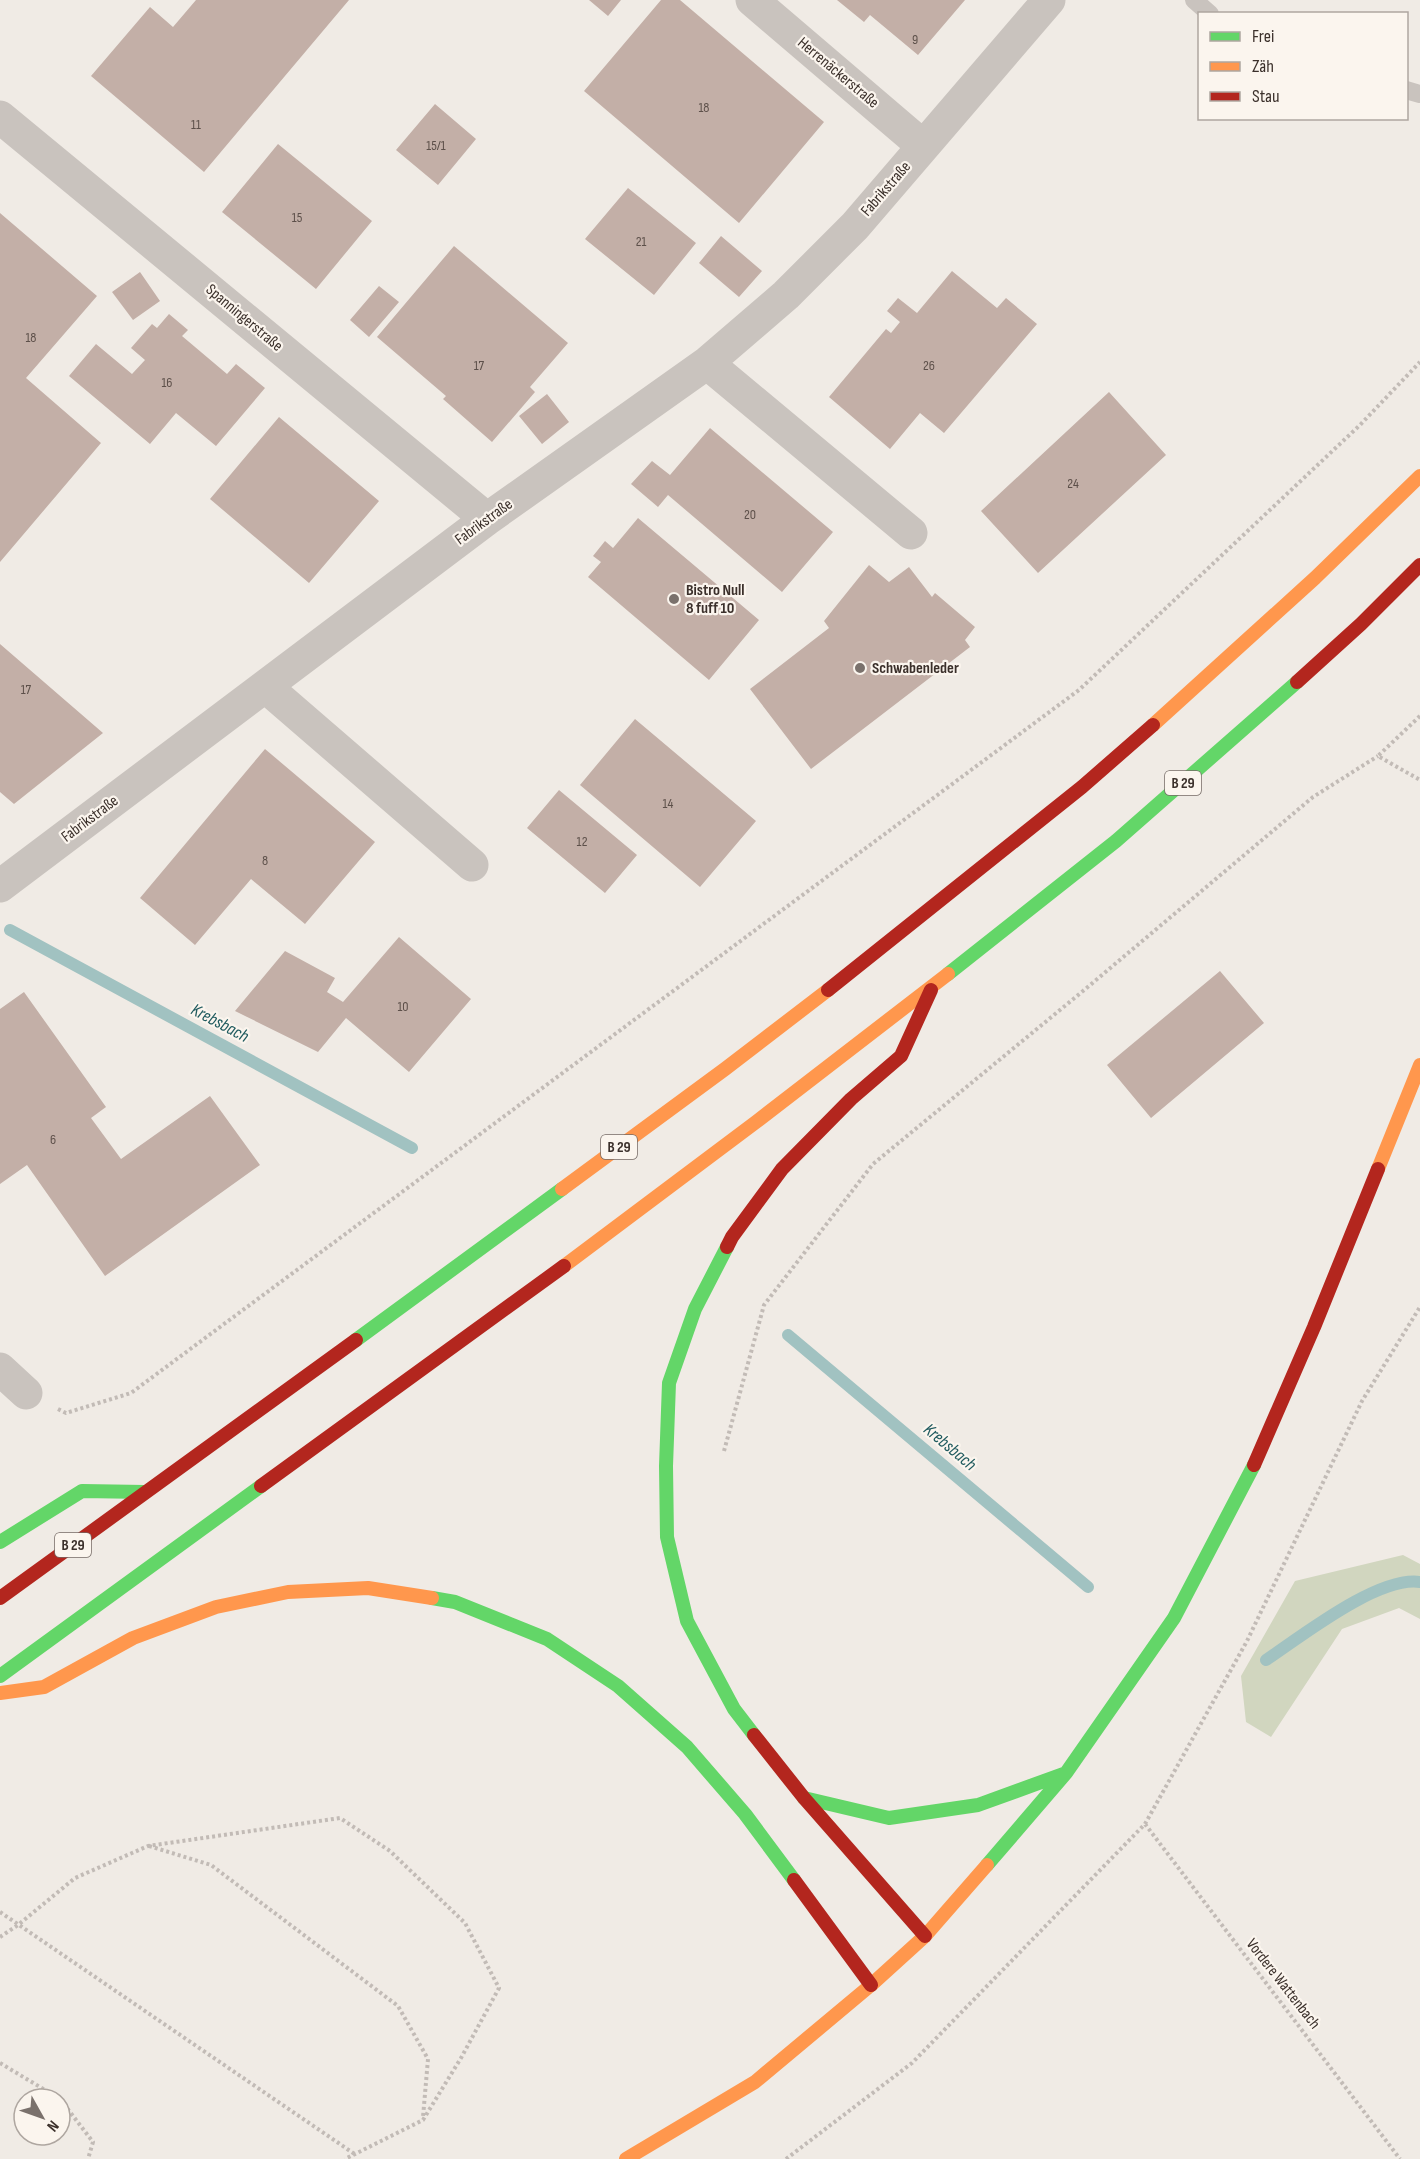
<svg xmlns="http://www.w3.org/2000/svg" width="1420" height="2159" font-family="'Sofia Sans Condensed',sans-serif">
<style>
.green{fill:#d1d6bf}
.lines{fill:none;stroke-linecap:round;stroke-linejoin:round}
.stream{stroke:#a1c2c1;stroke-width:12}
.building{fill:#c3afa7}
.path{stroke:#c2bbb6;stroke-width:4;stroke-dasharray:3 3;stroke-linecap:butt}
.lane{stroke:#c9c3be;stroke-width:18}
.street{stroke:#c9c3be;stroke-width:33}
.fast{stroke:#63d668;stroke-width:14}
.slow{stroke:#ff974d;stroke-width:14}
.jam{stroke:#b3261e;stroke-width:14}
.poi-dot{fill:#7a716c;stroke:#fbf5ee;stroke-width:2}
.labels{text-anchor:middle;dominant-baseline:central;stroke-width:4.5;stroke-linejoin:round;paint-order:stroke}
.number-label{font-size:14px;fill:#5d504a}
.shield{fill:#fbf5ee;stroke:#756b66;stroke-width:1.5}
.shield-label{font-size:15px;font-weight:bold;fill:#3b302b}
.street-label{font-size:16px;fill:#3b302b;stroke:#fbf5ee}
.poi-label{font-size:16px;font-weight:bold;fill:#3b302b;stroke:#fbf5ee;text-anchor:start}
.water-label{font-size:18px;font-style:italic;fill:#1f5a5e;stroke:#fbf5ee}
</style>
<rect width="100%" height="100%" fill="#f0ebe5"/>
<!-- green -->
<path class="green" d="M1403,1555L1420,1564V1619L1399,1608L1342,1629L1271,1737L1246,1722L1241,1676L1295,1581Z"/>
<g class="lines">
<!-- stream -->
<path class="stream" d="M10,930L412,1148
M788,1335L1088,1587
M1266,1660C1302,1636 1378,1576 1420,1582"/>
</g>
<!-- building -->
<path class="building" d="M196,0H349L204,172L91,76L150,7L173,27Z
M589,0H621L608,16Z
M661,0H680L824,122L739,223L584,91Z
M837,0H965L918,55L870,15L864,22Z
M435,104L476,139L438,185L396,150Z
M278,144L372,221L316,289L222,212Z
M628,188L696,243L654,295L585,239Z
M0,213L97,296L26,378L101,443L0,562Z
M721,236L762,271L739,297L699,263Z
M454,246L568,343L530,387L535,392L492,442L443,399L446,396L377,337Z
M952,271L997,308L1006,298L1037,324L944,433L920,413L890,449L829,397L886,329L891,333L900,322L887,311L898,298L917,313Z
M140,272L160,301L133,320L112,292Z
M379,286L399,302L369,337L350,320Z
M169,314L188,330L182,336L227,374L236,364L265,388L216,446L176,413L150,444L69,376L96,344L132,374L145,360L131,348L152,324L157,328Z
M1109,392L1166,455L1038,573L981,511Z
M547,394L569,422L542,444L519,416Z
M279,417L379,501L309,583L210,499Z
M710,428L833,532L782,592L668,495L658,507L631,484L652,461L670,475Z
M638,518L759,620L709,680L588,577L601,562L593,556L605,541L613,548Z
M869,565L889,582L909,567L932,597L935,593L975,627L965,640L970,647L811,769L750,689L829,628L824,621Z
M0,644L103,733L14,804L0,792Z
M635,719L756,821L700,887L580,785Z
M265,749L375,842L305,924L251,879L195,945L140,898Z
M559,790L637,855L605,893L527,828Z
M399,937L471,999L409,1072L346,1018L318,1052L235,1011L285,951L335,978L327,992L343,1002Z
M1220,971L1264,1023L1151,1118L1107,1065Z
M24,992L106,1107L91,1118L121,1159L210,1096L260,1165L105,1276L27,1165L0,1184V1009Z"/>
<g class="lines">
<!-- path -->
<path class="path" d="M1420,716L1378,756L1420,780
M58,1409L66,1413L131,1393L1079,690L1360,425L1420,362
M724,1451L764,1305L873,1164L1083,991L1313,797L1378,756
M1145,1824L1400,2159
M149,1846L211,1865L398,2006L428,2059L423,2117
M0,1912L356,2155
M0,1937L18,1925L75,1878L148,1846L340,1818L390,1851L465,1923L499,1988L461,2058L423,2120L345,2159
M0,2063L60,2099
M60,2099L93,2142L88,2159
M786,2159L912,2063L1145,1824L1247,1641L1362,1401L1420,1307"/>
<!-- lane -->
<path class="lane" d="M1194,0L1210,14
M1406,90L1420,94"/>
<!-- street -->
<path class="street" d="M752,0L923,146
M0,117L487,519
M707,363L911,533
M266,687L472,865
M0,886L487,519L707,363L786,295L855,226L1049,0
M0,1369L26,1393"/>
<!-- fast -->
<path class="fast" d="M948,974L1116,841L1297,682
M727,1247L695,1309L669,1383L666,1466L667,1537L687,1621L734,1709L754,1735
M356,1340L562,1189
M0,1542L82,1491L145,1492
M432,1598L455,1602L547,1639L618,1686L687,1747L745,1814L794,1880
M0,1676L261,1486
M804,1798L889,1818L978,1805L1066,1773
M987,1865L1066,1773L1174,1618L1254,1465"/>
<!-- slow -->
<path class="slow" d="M1153,725L1315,578L1420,476
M1378,1169L1420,1065
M562,1189L725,1069L828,990
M564,1266L756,1122L948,974
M0,1693L44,1687L133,1638L216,1607L288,1592L368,1588L432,1598
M626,2159L755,2082L871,1985L925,1936L987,1865"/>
<!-- jam -->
<path class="jam" d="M1297,682L1361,624L1420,565
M828,990L1082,787L1153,725
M727,1247L732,1237L782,1169L851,1099L901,1056L931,990
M1254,1465L1314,1327L1378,1169
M261,1486L564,1266
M0,1598L356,1340
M754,1735L804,1798L925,1936
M794,1880L871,1985"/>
</g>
<!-- markers -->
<g class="poi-dot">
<circle cx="674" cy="599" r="6"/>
<circle cx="860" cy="668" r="6"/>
</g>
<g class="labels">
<!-- number labels -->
<g class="number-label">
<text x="915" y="39">9</text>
<text x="704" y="107">18</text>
<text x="196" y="124">11</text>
<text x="436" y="145">15/1</text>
<text x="297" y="217">15</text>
<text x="641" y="241">21</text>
<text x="31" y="337">18</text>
<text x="479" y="365">17</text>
<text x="929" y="365">26</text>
<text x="167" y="382">16</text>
<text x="1073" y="483">24</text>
<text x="750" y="514">20</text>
<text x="26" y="689">17</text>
<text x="668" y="803">14</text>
<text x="582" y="841">12</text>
<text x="265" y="860">8</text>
<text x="403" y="1006">10</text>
<text x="53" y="1139">6</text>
</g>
<!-- shield labels -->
<g class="shield">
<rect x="1165" y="771" width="36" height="24" rx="4.5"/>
<rect x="601" y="1135" width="36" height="24" rx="4.5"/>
<rect x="55" y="1533" width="36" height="24" rx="4.5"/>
</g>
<g class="shield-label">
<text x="1183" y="783">B 29</text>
<text x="619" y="1147">B 29</text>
<text x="73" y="1545">B 29</text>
</g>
<!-- street labels -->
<g class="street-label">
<text transform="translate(838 73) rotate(40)">Herrenäckerstraße</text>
<text transform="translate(886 189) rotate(-49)">Fabrikstraße</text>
<text transform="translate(244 318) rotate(40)">Spanningerstraße</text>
<text transform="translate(484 522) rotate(-36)">Fabrikstraße</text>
<text transform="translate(90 819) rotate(-37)">Fabrikstraße</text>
<text transform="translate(1283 1984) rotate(52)">Vordere Wattenbach</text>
</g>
<!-- poi labels -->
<g class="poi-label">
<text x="686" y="590">Bistro Null<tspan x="686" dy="18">8 fuff 10</tspan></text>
<text x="872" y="668">Schwabenleder</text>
</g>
<!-- water labels -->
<g class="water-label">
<text transform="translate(220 1023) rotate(28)">Krebsbach</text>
<text transform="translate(950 1447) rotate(40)">Krebsbach</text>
</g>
</g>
<!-- legend -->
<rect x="1198" y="12" width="210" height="108" fill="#fbf5ee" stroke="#aea6a0" stroke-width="1.5"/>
<rect x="1210" y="32" width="30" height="9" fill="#63d668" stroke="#aea6a0" stroke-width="1.5"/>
<text x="1252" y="42" font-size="18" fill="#3b302b">Frei</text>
<rect x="1210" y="62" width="30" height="9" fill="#ff974d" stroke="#aea6a0" stroke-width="1.5"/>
<text x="1252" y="72" font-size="18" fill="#3b302b">Zäh</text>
<rect x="1210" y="92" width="30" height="9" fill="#b3261e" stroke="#aea6a0" stroke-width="1.5"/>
<text x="1252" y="102" font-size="18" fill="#3b302b">Stau</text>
<!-- north arrow -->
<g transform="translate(42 2117) rotate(130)"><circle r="28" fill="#fbf5ee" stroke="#aea6a0" stroke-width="1.5"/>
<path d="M0-4.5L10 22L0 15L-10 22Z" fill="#7a716c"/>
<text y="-9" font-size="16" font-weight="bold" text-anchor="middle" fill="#3b302b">N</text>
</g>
</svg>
